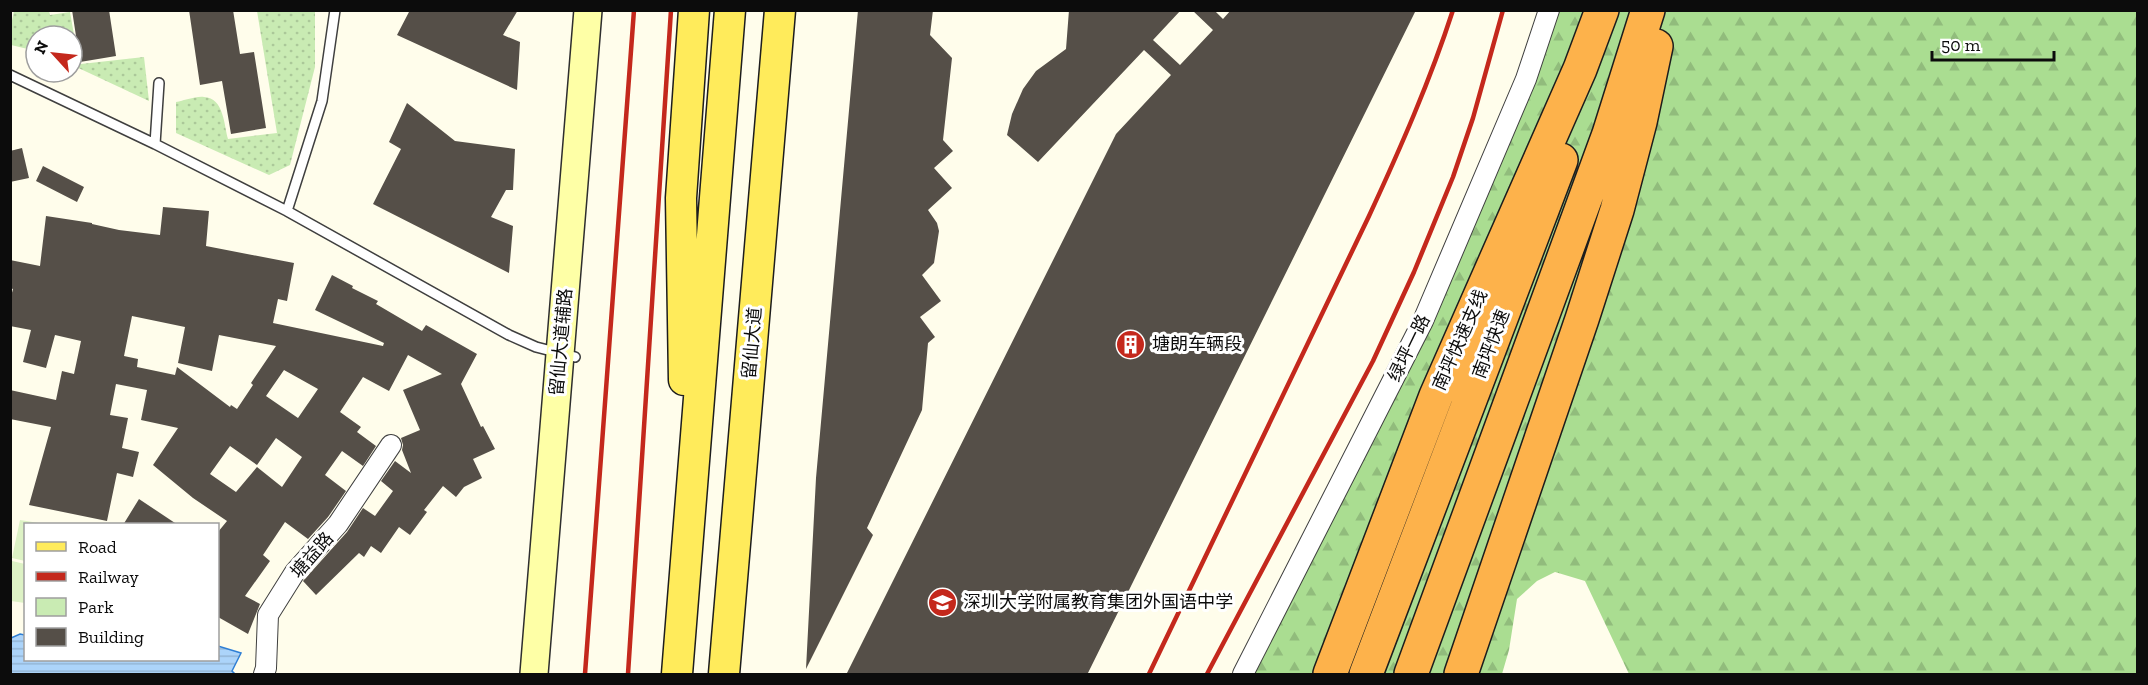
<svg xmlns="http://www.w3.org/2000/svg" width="2148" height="685" font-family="'Zilla Slab','Noto Sans SC',serif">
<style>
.green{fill:url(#green-dots)}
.forest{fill:url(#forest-firs)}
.pitch{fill:#ddf2c5}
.water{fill:url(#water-rules);stroke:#2f7fd5;stroke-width:1.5}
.building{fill:#554f48;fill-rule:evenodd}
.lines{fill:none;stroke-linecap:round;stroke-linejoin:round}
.lane-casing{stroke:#3f3f3f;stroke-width:12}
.street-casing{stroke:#3f3f3f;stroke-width:22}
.secondary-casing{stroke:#2e2e2e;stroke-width:30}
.primary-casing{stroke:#1d1d1d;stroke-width:33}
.highway-casing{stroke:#1d1d1d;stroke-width:36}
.lane{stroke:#fff;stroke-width:9}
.street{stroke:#fff;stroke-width:20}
.secondary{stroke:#feffa6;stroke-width:27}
.primary{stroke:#ffeb5b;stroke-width:30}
.highway{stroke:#fdb24b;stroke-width:33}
.rail{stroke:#c4281c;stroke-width:4.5}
.labels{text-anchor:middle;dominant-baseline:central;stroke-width:6;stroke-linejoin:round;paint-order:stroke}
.street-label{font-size:18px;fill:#0c0c0c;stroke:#fff}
.poi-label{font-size:18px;fill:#0c0c0c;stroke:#fff;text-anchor:start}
</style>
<defs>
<pattern id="green-dots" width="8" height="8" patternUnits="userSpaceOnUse" patternTransform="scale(1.5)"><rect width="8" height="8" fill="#c9ebb3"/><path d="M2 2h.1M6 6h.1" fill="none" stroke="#abc899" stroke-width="1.8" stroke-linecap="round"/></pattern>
<pattern id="forest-firs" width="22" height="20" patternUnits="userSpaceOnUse" patternTransform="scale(1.5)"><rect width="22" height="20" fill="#aadd91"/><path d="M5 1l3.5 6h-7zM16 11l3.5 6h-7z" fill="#91bc7c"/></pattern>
<pattern id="water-rules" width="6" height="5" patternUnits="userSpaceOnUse" patternTransform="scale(1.5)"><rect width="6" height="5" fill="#acd4fa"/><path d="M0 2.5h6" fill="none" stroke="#93b5d5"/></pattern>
</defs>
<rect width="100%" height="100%" fill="#fffdeb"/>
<!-- green -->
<path class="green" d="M14,11H49L50,15L70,12L79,63L81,64L144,57L149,101L72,65V36H36V51L11,45V25Z
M257,11H315V67L290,165L269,175L176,133V102C184,101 195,96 204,97C224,98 224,125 228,139L277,133Z"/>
<!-- forest -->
<path class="forest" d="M1555,11H2137V674H1629L1585,581L1555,572L1537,581L1517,599L1509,650L1502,674H1250Z"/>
<!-- pitch -->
<path class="pitch" d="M20,520L45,524H26L25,561L12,558Z
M12,561L25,564V603L11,601Z"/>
<!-- water -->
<path class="water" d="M20,634L25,635L26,660H218V646L241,653L232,671L235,674H11V638Z"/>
<!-- building -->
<path class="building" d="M72,10H109L116,56L80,62Z
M189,10H233L240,54L254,52L266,128L231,134L222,81L200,85Z
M410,10H518L503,35L520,42L517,90L397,35Z
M858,10H933L930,35L952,58L943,140L953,151L934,168L952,188L928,210L937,223L939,231L934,263L922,275L941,301L920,317L935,337L928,343L922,410L867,528L873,535L806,669L816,478Z
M1069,10H1181L1153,40L1180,65L1213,30L1192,10H1214L1223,19L1231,10H1416L1087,675H846L1116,134L1171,75L1144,50L1038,162L1007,135L1012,114L1023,89L1036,71L1066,49Z
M407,103L455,141L515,149L513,190H506L491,217L513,226L509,273L373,204L401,149L389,142Z
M22,148L29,178L10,182V151Z
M43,166L84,187L77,202L36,181Z
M163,207L209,211L206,246L294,263L287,301L278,299L273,323L383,346L384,343L315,310L332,275L353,286L352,288L378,301L376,304L422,331L426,325L477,354L461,384L481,427L483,426L495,449L473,459L482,478L464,487L456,497L443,486L424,510L427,512L410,535L399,527L381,553L371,546L364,557L359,553L316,595L303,581L347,532L363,508L375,516L393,491L381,481L395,461L411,473L402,450L403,445L401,438L420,430L403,390L442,374L408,355L389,391L363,377L340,412L361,427L357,432L376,446L363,466L342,451L325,475L346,491L328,517L308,539L285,522L263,555L270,561L245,596L260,604L248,634L218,617V532L227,521L193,498L153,465L178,428L141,420L147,390L116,384L110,415L128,418L122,448L139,452L133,477L117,473L107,521L29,505L51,427L10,419V390L56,400L62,371L74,374L81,341L55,335L46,368L23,362L31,330L10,326V300L13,289L10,288V260L40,266L46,216L92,223V224L119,230L160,235ZM132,316L185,327L178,363L212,371L219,335L276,346L251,383L253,385L237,409L231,405L230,407L177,367L175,375L137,367L138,359L124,356ZM284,370L318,389L298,418L266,396ZM276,438L302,457L282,487L257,467L236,492L210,474L230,446L257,465Z
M139,499L178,525H123Z"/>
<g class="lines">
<defs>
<path id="lane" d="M10,75L155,144L287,211L509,335L536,347L575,357
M155,144L159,83
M287,211L322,101L335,10"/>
<path id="street" d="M264,674L266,668L268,615L295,572L338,524L391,445
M1243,674L1423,321L1526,79L1549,10"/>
<path id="secondary" d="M534,674L588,10"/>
<path id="primary" d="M684,380L681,198L694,10
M677,674L730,10
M724,674L780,10"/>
<path id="highway" d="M1330,674L1436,396L1580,69L1602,10
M1366,674L1561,160
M1411,674L1609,134L1648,10
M1461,674L1582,319L1617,210L1640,122L1656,46"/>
</defs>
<!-- lane casing -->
<use href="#lane" class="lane-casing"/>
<!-- street casing -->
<use href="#street" class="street-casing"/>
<!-- secondary casing -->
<use href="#secondary" class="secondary-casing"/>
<!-- primary casing -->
<use href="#primary" class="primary-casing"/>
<!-- highway casing -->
<use href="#highway" class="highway-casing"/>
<!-- lane -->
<use href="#lane" class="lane"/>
<!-- street -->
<use href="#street" class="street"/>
<!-- secondary -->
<use href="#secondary" class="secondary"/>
<!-- primary -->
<use href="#primary" class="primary"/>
<!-- highway -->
<use href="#highway" class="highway"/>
<!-- rail -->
<path class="rail" d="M585,674L634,10
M628,674L671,10
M1149,674L1369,216C1400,149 1430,81 1453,10
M1207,674L1373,361L1414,272L1453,177L1473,118L1503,10"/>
</g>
<!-- icons -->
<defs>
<symbol id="building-disc" viewBox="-11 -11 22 22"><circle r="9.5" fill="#c4281c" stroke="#fff"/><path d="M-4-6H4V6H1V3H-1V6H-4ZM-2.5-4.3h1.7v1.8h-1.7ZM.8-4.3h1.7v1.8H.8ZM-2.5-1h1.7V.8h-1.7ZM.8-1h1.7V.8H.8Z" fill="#fff"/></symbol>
<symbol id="school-disc" viewBox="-11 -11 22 22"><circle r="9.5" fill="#c4281c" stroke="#fff"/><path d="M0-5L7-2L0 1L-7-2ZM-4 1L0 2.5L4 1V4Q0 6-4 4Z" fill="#fff"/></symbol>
</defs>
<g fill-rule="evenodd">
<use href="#building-disc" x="1114" y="328" width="33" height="33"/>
<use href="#school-disc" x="926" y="586" width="33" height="33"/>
</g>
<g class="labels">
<!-- street labels -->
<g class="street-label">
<text transform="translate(1460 340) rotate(-66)">南坪快速支线</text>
<text transform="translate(561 342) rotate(-85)">留仙大道辅路</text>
<text transform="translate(752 343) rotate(-85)">留仙大道</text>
<text transform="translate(1491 344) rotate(-69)">南坪快速</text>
<text transform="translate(1409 348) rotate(-64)">绿坪一路</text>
<text transform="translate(312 555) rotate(-49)">塘益路</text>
</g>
<!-- poi labels -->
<g class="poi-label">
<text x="1152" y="344">塘朗车辆段</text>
<text x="963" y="602">深圳大学附属教育集团外国语中学</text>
</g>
</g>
<!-- border -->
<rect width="2148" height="685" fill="none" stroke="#0c0c0c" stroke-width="24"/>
<!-- legend -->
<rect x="24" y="523" width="195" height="138" fill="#ffffff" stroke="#9e9e9e" stroke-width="1.5"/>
<rect x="36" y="542" width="30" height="9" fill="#ffeb5b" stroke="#9e9e9e" stroke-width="1.5"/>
<text x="78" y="553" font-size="18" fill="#0c0c0c">Road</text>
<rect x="36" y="572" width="30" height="9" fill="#c4281c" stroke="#9e9e9e" stroke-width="1.5"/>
<text x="78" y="583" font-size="18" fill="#0c0c0c">Railway</text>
<rect x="36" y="598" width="30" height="18" fill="#c9ebb3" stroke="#9e9e9e" stroke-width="1.5"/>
<text x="78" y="613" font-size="18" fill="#0c0c0c">Park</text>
<rect x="36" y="628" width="30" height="18" fill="#554f48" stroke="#9e9e9e" stroke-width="1.5"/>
<text x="78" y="643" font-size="18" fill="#0c0c0c">Building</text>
<!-- north arrow -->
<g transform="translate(54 54) rotate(297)"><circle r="28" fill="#ffffff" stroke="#9e9e9e" stroke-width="1.5"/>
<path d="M0-4.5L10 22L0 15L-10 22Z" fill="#c4281c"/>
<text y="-9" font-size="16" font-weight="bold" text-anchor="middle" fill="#0c0c0c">N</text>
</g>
<!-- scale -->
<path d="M1932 51v9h122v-9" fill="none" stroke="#0c0c0c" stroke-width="3"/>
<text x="1941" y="51" font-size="18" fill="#0c0c0c" stroke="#ffffff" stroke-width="4.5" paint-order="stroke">50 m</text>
</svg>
